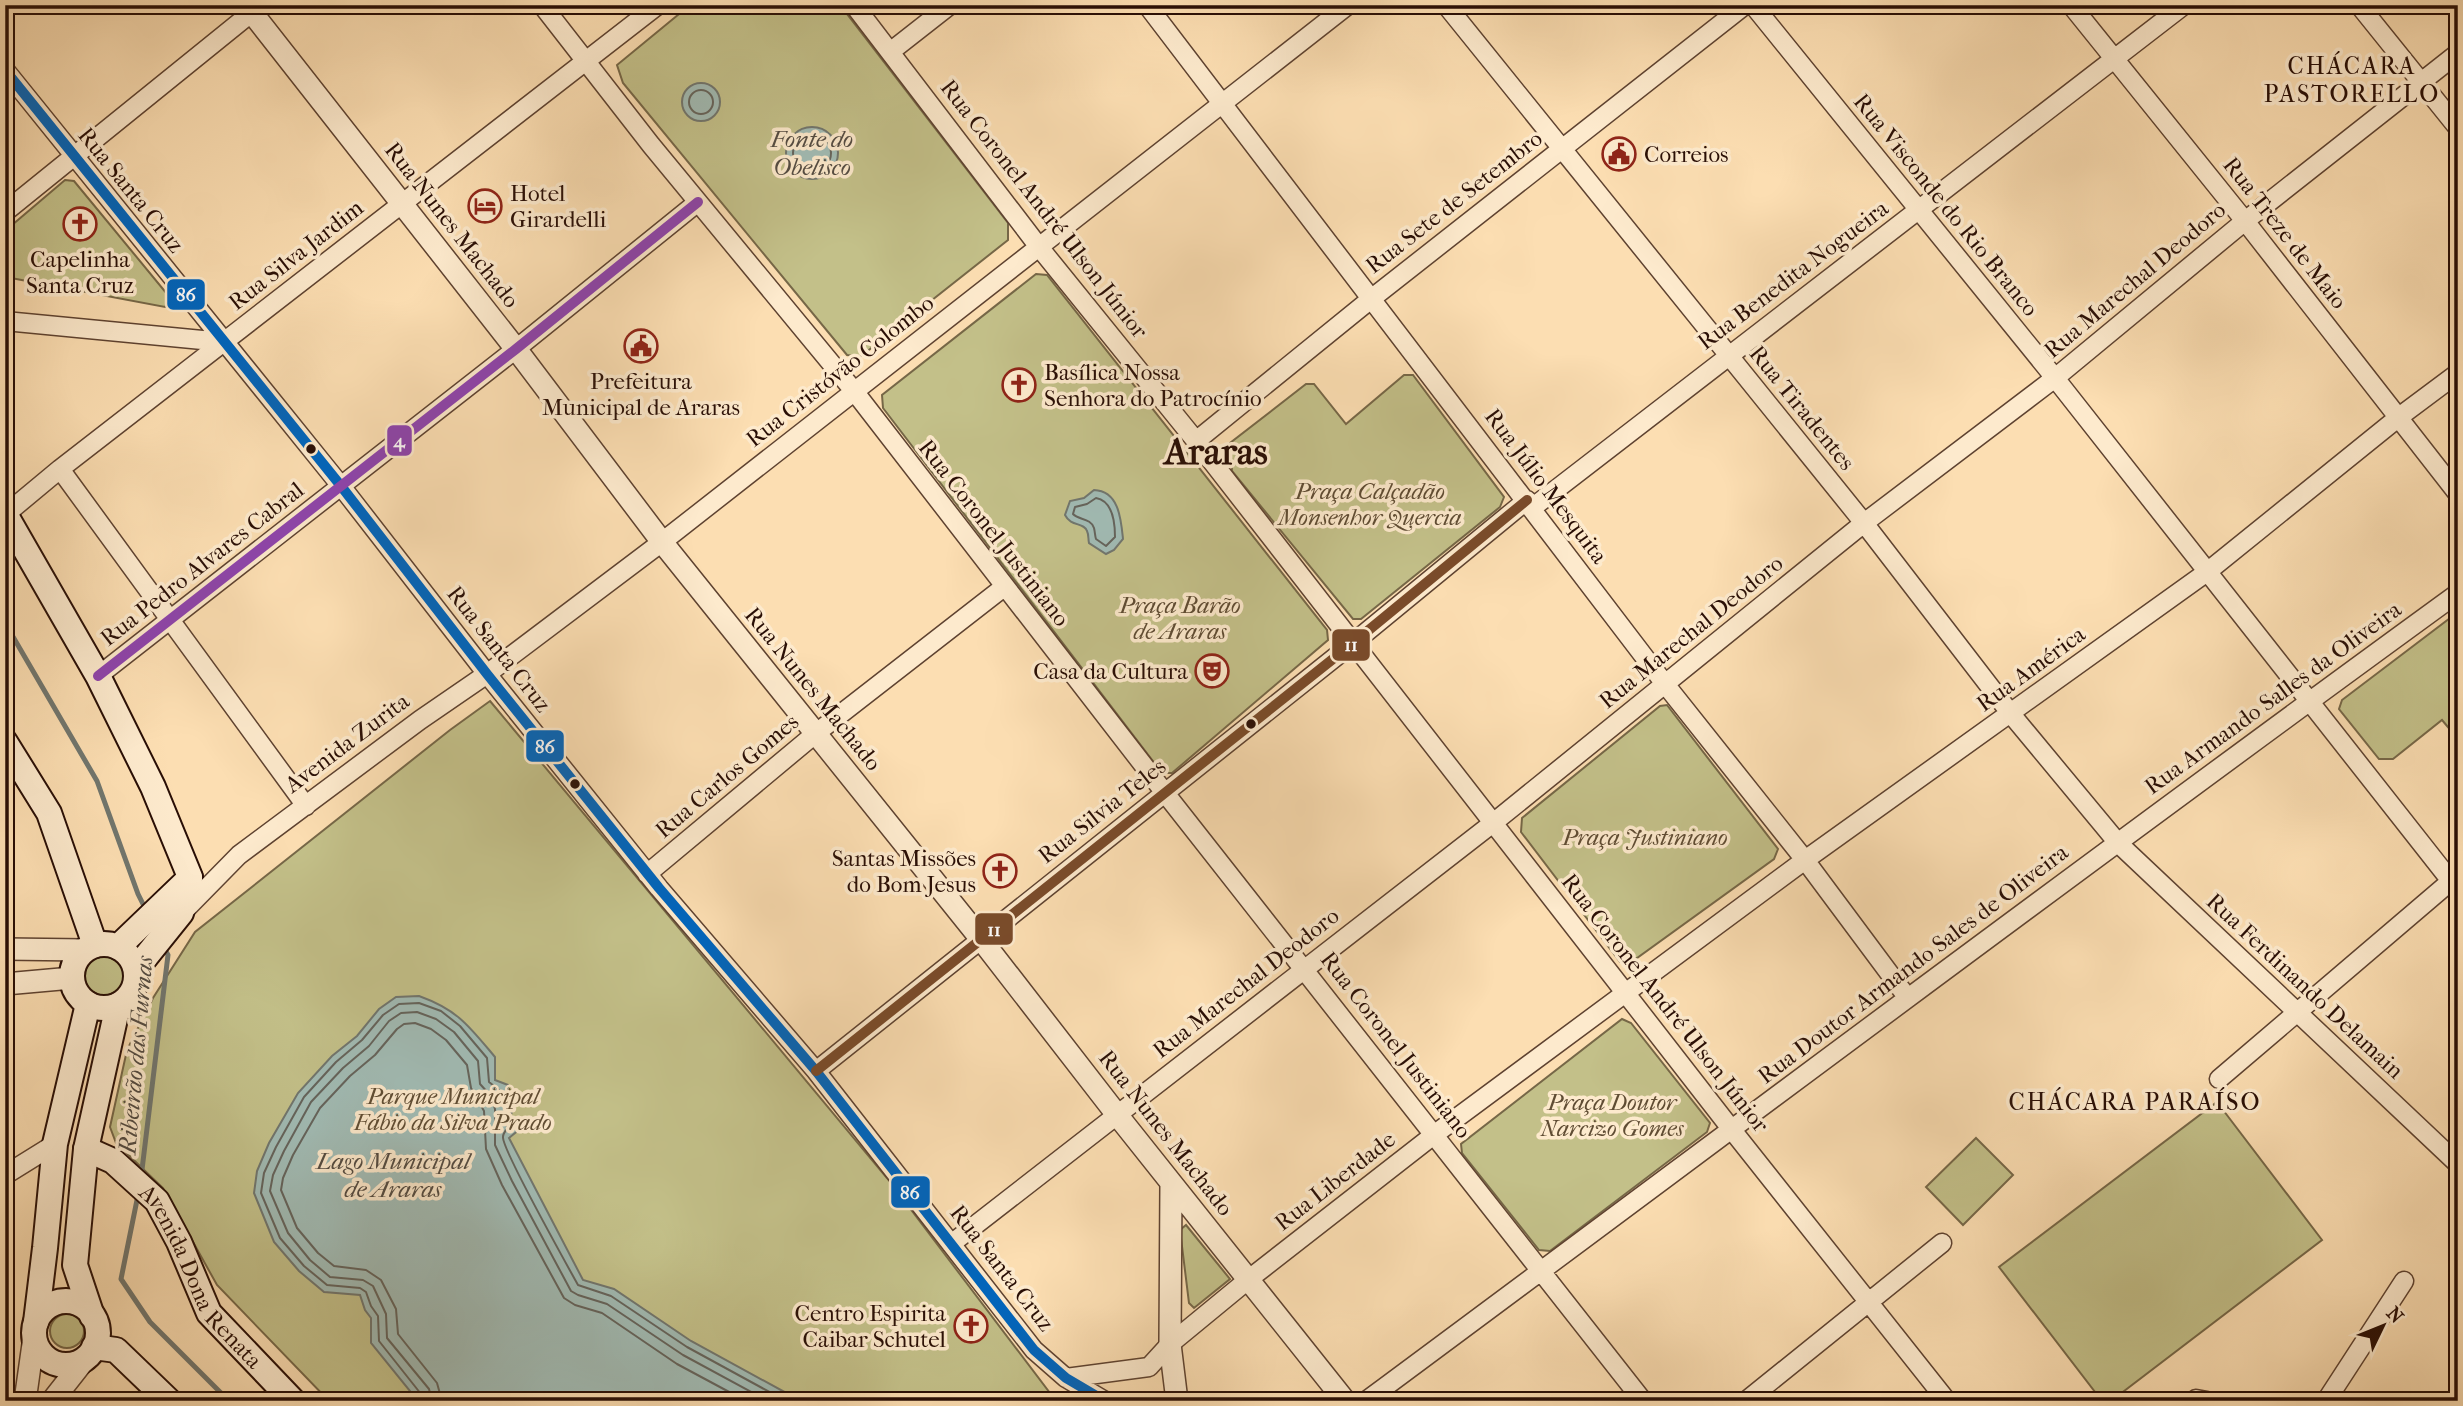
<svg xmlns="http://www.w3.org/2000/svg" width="2463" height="1406" font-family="'IM FELL French Canon',serif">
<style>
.green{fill:#c3c089;stroke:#766747;stroke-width:2}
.water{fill:#a1bbb4;stroke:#71766e;stroke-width:2}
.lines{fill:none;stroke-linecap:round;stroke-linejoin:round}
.shore{stroke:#65645c;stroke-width:2}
.stream{stroke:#71766e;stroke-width:5}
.minor-casing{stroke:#5e4230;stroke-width:21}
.tertiary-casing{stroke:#5e4230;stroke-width:24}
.secondary-casing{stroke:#290e05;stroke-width:28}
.minor{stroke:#fdeacd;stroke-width:18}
.tertiary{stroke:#fdeacd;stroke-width:21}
.secondary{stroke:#fdeacd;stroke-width:24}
.bus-1-casing{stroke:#fdeacd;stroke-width:16}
.bus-2-casing{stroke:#fdeacd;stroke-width:16}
.bus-3-casing{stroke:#fdeacd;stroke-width:16}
.bus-1{stroke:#0065bd;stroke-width:10}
.bus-2{stroke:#8e44ad;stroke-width:10}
.bus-3{stroke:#7a4b2a;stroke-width:10}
.bus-dot{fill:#290e05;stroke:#fdeacd;stroke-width:2.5}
.labels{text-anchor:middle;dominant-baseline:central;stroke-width:7;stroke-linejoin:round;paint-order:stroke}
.poi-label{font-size:23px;fill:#290e05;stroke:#fdeacd;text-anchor:start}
.street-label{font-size:23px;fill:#290e05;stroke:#fdeacd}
.park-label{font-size:23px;font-style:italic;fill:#5f4c33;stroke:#fdeacd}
.neighbourhood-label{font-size:24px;letter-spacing:2px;fill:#290e05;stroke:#fdeacd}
.water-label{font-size:24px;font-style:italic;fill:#534b42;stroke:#fdeacd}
.town-label{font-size:37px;font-weight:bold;fill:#290e05;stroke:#fdeacd}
.line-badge{stroke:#fdeacd;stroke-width:2.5}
.badge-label{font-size:19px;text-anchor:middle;font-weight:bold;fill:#fff}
</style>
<rect width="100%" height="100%" fill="#fcdeb2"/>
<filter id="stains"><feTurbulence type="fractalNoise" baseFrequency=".00286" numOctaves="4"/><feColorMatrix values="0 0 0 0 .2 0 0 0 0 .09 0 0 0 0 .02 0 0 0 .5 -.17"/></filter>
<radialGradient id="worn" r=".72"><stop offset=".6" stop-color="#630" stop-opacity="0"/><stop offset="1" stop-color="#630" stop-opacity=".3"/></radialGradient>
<!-- green -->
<path class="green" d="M690,5H840L1008,223V240L860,357L847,355L623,83L617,65Z
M65,180L74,181L172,300L165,307L11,278H5V231Z
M1036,274L1047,275L1327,630L1328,640L1172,773H1162L883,408L882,395Z
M1404,375H1413L1504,497L1500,507L1361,619H1353L1232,471L1230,443L1306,384H1314L1346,424Z
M2458,612V739L2442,720L2393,759H2379L2339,709L2342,700Z
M490,701L887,1178L1056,1401H329L217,1285L163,1188L116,1143L110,1127L127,1050L153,998L195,932L450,730Z
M1667,705L1778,849L1774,859L1637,958L1620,962L1521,832L1522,818L1660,706Z
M85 976a20 20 0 1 1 40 0a20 20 0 1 1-40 0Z
M1622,1019L1631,1023L1710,1123L1707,1132L1550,1251L1539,1250L1462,1153L1461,1144Z
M2217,1102L2322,1240L2111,1401H2102L1999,1267Z
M1976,1138L2013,1175L1963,1225L1926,1187Z
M1186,1225L1230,1279L1194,1308L1189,1303L1180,1230Z
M50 1331a17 17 0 1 1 34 0a17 17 0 1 1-34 0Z"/>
<!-- water -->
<path class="water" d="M682 102a19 19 0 1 1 38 0a19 19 0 1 1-38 0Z
M786 153a26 26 0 1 1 52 0a26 26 0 1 1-52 0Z
M1094,490C1119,491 1121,519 1123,539L1114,550L1106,554L1089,543C1088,539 1089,535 1087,531C1084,522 1071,527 1065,515L1070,501L1084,498Z
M419,996C458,1010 469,1026 495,1057V1080L508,1085L506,1097L514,1105L510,1118L520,1129L509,1138L583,1280L614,1289L691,1341L801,1401H418L371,1343V1318L365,1310L360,1295L324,1292L299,1271L274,1242L254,1193L257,1171L269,1143L298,1093L332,1056L357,1036L379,1009L396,997Z"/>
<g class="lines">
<!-- shore -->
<path class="shore" d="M689 102a12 12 0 1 1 24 0a12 12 0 1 1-24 0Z
M793 153a19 19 0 1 1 38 0a19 19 0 1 1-38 0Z
M1096,498C1113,501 1115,522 1115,537L1106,546L1096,539C1095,536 1095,532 1094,528C1091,518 1078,520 1073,514L1075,507L1087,504Z
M423,1401L421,1394L379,1341L378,1316L371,1306L366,1292L360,1288L327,1285L304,1266L280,1238L261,1193L264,1173L276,1147L304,1097L336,1062L362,1040L383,1015L399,1004L419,1003L441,1011L460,1026L487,1058L489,1082L499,1090L500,1099L505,1107L503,1119L508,1128C506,1130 503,1134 503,1137C502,1148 568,1267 578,1285L611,1296L687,1347L786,1401
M432,1401L429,1389L387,1338L386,1314L373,1286L363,1280L330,1277L310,1260L288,1233L270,1191L273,1175L284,1151L311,1102L343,1068L369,1046L389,1021L401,1013L417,1012L436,1019L454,1032L478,1061L480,1084L490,1095L495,1109V1145L512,1181L571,1291L578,1295L607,1304L683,1355L768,1401
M442,1401L437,1383L398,1334L396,1309L381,1280L366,1270L334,1266L318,1253L297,1228L281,1190L283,1178L293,1155L320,1108L350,1076L375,1055L397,1029L404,1024L415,1023L431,1029L446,1040L467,1065L471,1088L484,1111L486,1149L502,1185L564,1298L575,1305L602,1313L677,1364L746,1401"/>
<!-- stream -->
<path class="stream" d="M5,623L97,781L138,894L147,912
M141,1178L168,955L163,946
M138,1195L121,1279L150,1322L229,1401"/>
<defs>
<path id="minor" d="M542,5L651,145L854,391L1165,793L1643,1401
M854,5L1039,247L1196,441L1732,1130L1947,1401
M1147,5L1665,684L1805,860L1907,997
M1446,5L1864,523L2011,714L2118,843L2458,1164
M1753,5L2055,378L2458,890
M2071,5L2245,221L2458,494
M2359,5L2458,128
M890,52L950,5
M5,70L341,486L487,674L659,888L816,1071L1034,1350L1066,1378L1105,1401
M5,212L261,5
M5,321L223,342
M1196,441L1371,299L1745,5
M60,469L306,806
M1532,508L2184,5
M6,514L60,469L658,5
M98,676L516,349L698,202
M647,874L815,734L1004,587
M183,912L239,855L420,720L487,674L662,542L1348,5
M816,1071L1353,643L1527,500
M2219,1079L2451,881
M5,1175L55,1144
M951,1244L1493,823L1864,523L2055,378L2245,221L2458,53
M1066,1378L1149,1367L1170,1344L1249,1279L1435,1134L1805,860L2207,572L2399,417L2458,373
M1366,1401C1730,1131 2092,859 2458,593
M1746,1401L1942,1243
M2194,1401L2196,1399L2207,1401
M2326,1401L2404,1281"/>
<path id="tertiary" d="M246,5L516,349L662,542L980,938L1118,1116L1345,1401
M5,949L85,950
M5,984L72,978
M1171,1183L1170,1344L1177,1401
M25,1401L34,1337
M52,1401L85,1359"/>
<g id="secondary">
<path d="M5,514L98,676L153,787L190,877L181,913L136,969"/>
<path d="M5,742L49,813L95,945"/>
<circle cx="104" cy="976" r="32"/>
<path d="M118,947L190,878"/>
<path id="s1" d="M86,1149L113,1161L157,1201L179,1242L209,1313L293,1401"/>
<circle cx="66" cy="1333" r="32"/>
<path d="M92,1316L75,1265L86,1149L118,1005"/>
<path d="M36,1322L45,1248L55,1144L88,1004"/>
<path d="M94,1347L116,1350L169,1401"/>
</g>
</defs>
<!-- minor casing -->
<use href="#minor" class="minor-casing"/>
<!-- tertiary casing -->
<use href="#tertiary" class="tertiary-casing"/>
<!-- secondary casing -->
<use href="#secondary" class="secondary-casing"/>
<!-- minor -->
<use href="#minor" class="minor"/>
<!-- tertiary -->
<use href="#tertiary" class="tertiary"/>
<!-- secondary -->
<use href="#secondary" class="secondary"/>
<defs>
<path id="bus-1" d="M5,70L341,486L487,674L659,888L816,1071L1034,1350L1066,1378L1105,1401"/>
<path id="bus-2" d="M98,676L516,349L698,202"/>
<path id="bus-3" d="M816,1071L1353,643L1527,500"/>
</defs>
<!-- bus-1 casing -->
<use href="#bus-1" class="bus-1-casing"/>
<!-- bus-2 casing -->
<use href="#bus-2" class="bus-2-casing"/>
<!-- bus-3 casing -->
<use href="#bus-3" class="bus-3-casing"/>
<!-- bus-1 -->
<use href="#bus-1" class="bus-1"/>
<!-- bus-2 -->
<use href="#bus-2" class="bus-2"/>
<!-- bus-3 -->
<use href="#bus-3" class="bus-3"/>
</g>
<!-- icons -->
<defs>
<symbol id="civic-ring" viewBox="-11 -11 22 22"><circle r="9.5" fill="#fdeacd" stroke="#8f2418" stroke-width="1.5"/><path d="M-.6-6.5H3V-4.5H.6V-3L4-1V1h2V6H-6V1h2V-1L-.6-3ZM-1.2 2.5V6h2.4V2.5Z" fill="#8f2418"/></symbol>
<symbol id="hotel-ring" viewBox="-11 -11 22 22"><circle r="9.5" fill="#fdeacd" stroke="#8f2418" stroke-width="1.5"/><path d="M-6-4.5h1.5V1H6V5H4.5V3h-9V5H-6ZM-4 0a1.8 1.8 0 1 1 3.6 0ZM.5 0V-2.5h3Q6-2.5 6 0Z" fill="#8f2418"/></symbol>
<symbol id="church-ring" viewBox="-11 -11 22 22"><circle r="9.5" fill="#fdeacd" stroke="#8f2418" stroke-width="1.5"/><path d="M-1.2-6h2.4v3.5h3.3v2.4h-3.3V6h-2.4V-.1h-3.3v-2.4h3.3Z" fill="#8f2418"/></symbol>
<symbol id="theatre-ring" viewBox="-11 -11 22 22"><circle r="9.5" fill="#fdeacd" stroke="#8f2418" stroke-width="1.5"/><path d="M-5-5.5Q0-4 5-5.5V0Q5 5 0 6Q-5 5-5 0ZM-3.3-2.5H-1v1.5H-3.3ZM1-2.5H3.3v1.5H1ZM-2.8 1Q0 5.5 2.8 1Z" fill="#8f2418"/></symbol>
</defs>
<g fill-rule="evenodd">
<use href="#civic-ring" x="1600" y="135" width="38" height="38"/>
<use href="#hotel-ring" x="466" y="187" width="38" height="38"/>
<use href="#church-ring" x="61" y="205" width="38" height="38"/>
<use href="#civic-ring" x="622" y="327" width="38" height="38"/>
<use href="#church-ring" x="1000" y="366" width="38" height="38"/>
<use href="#theatre-ring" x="1193" y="652" width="38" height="38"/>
<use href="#church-ring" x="981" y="852" width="38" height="38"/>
<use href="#church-ring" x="952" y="1307" width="38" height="38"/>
</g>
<!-- markers -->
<g class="bus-dot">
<circle cx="311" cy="449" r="6"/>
<circle cx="1251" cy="724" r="6"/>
<circle cx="575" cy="784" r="6"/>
</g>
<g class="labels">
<!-- poi labels -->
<g class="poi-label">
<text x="1644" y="154">Correios</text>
<text x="510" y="193">Hotel<tspan x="510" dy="26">Girardelli</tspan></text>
<text x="80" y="259" text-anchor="middle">Capelinha<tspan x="80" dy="26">Santa Cruz</tspan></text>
<text x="1044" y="372">Basílica Nossa<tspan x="1044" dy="26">Senhora do Patrocínio</tspan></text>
<text x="641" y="381" text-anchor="middle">Prefeitura<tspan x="641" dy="26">Municipal de Araras</tspan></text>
<text x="1188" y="671" text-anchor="end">Casa da Cultura</text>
<text x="976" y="858" text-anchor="end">Santas Missões<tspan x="976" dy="26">do Bom Jesus</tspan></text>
<text x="946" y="1313" text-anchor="end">Centro Espirita<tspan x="946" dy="26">Caibar Schutel</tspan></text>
</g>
<!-- street labels -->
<g class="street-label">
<text transform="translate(131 190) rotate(51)">Rua Santa Cruz</text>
<text transform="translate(1454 202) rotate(-38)">Rua Sete de Setembro</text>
<text transform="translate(1946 205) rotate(51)">Rua Visconde do Rio Branco</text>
<text transform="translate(1044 209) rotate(52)">Rua Coronel André Ulson Júnior</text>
<text transform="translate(452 225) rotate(52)">Rua Nunes Machado</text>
<text transform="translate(2285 233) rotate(52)">Rua Treze de Maio</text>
<text transform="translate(296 255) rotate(-38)">Rua Silva Jardim</text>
<text transform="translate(1793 275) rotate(-37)">Rua Benedita Nogueira</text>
<text transform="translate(2135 280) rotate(-40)">Rua Marechal Deodoro</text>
<text transform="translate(840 371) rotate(-38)">Rua Cristóvão Colombo</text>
<text transform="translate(1802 408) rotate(51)">Rua Tiradentes</text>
<text transform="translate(1546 486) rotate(53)">Rua Júlio Mesquita</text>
<text transform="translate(994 533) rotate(52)">Rua Coronel Justiniano</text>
<text transform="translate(202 564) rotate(-38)">Rua Pedro Alvares Cabral</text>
<text transform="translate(1691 632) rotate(-39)">Rua Marechal Deodoro</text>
<text transform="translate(499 649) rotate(52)">Rua Santa Cruz</text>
<text transform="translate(2031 669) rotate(-36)">Rua América</text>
<text transform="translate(813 689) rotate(51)">Rua Nunes Machado</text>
<text transform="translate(2273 698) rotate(-36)">Rua Armando Salles da Oliveira</text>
<text transform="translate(347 743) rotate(-37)">Avenida Zurita</text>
<text transform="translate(727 776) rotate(-40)">Rua Carlos Gomes</text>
<text transform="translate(1102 811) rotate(-38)">Rua Silvia Teles</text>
<text transform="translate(1913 964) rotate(-37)">Rua Doutor Armando Sales de Oliveira</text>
<text transform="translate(1246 983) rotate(-38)">Rua Marechal Deodoro</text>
<text transform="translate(2305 986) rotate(43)">Rua Ferdinando Delamain</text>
<text transform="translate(1665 1003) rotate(52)">Rua Coronel André Ulson Júnior</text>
<text transform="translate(1396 1045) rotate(52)">Rua Coronel Justiniano</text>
<text transform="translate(1166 1133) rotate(52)">Rua Nunes Machado</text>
<text transform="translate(1335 1181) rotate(-38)">Rua Liberdade</text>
<text transform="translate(1002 1268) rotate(52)">Rua Santa Cruz</text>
<text stroke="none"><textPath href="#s1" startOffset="177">Avenida Dona Renata</textPath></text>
</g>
<!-- park labels -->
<g class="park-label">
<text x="1370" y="491">Praça Calçadão<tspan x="1370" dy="26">Monsenhor Quercia</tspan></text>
<text x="1180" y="605">Praça Barão<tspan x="1180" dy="26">de Araras</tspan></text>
<text x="1645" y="837">Praça Justiniano</text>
<text x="453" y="1096">Parque Municipal<tspan x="453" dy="26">Fábio da Silva Prado</tspan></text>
<text x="1612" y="1102">Praça Doutor<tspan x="1612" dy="26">Narcizo Gomes</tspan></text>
</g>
<!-- neighbourhood labels -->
<g class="neighbourhood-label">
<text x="2352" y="66">CHÁCARA<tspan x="2352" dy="28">PASTORELLO</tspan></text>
<text x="2135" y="1102">CHÁCARA PARAÍSO</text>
</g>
<!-- water labels -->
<g class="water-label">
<text x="812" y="139">Fonte do<tspan x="812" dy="28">Obelisco</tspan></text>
<text transform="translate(136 1055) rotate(-85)">Ribeirão das Furnas</text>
<text x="393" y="1161">Lago Municipal<tspan x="393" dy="28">de Araras</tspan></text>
</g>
<!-- town labels -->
<g class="town-label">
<text x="1216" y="452">Araras</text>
</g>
</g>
<g class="line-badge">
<rect x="166" y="278" width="40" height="33" rx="7" fill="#0065bd"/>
<rect x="386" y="424" width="27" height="33" rx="7" fill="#8e44ad"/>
<rect x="1331" y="628" width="40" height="34" rx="7" fill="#7a4b2a"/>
<rect x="525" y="729" width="40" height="34" rx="7" fill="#0065bd"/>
<rect x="974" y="912" width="40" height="34" rx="7" fill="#7a4b2a"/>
<rect x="890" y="1175" width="41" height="34" rx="7" fill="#0065bd"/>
</g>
<g class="badge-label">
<text x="186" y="301">86</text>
<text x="399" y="447">4</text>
<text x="1351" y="651">11</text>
<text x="545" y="753">86</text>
<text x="994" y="936">11</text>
<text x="910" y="1199">86</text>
</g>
<!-- margin -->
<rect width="2463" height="1406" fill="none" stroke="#fcdeb2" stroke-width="28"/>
<rect x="7" y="7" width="2449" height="1392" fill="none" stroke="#290e05" stroke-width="3.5"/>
<rect x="14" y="14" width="2435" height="1378" fill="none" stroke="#290e05" stroke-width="2"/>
<!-- north arrow -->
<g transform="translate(2383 1326) rotate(47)" stroke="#fdeacd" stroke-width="5" paint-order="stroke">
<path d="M0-5L12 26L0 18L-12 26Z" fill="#290e05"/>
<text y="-10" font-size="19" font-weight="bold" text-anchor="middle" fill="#290e05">N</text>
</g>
<rect width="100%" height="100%" filter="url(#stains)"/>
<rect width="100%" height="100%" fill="url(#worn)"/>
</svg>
